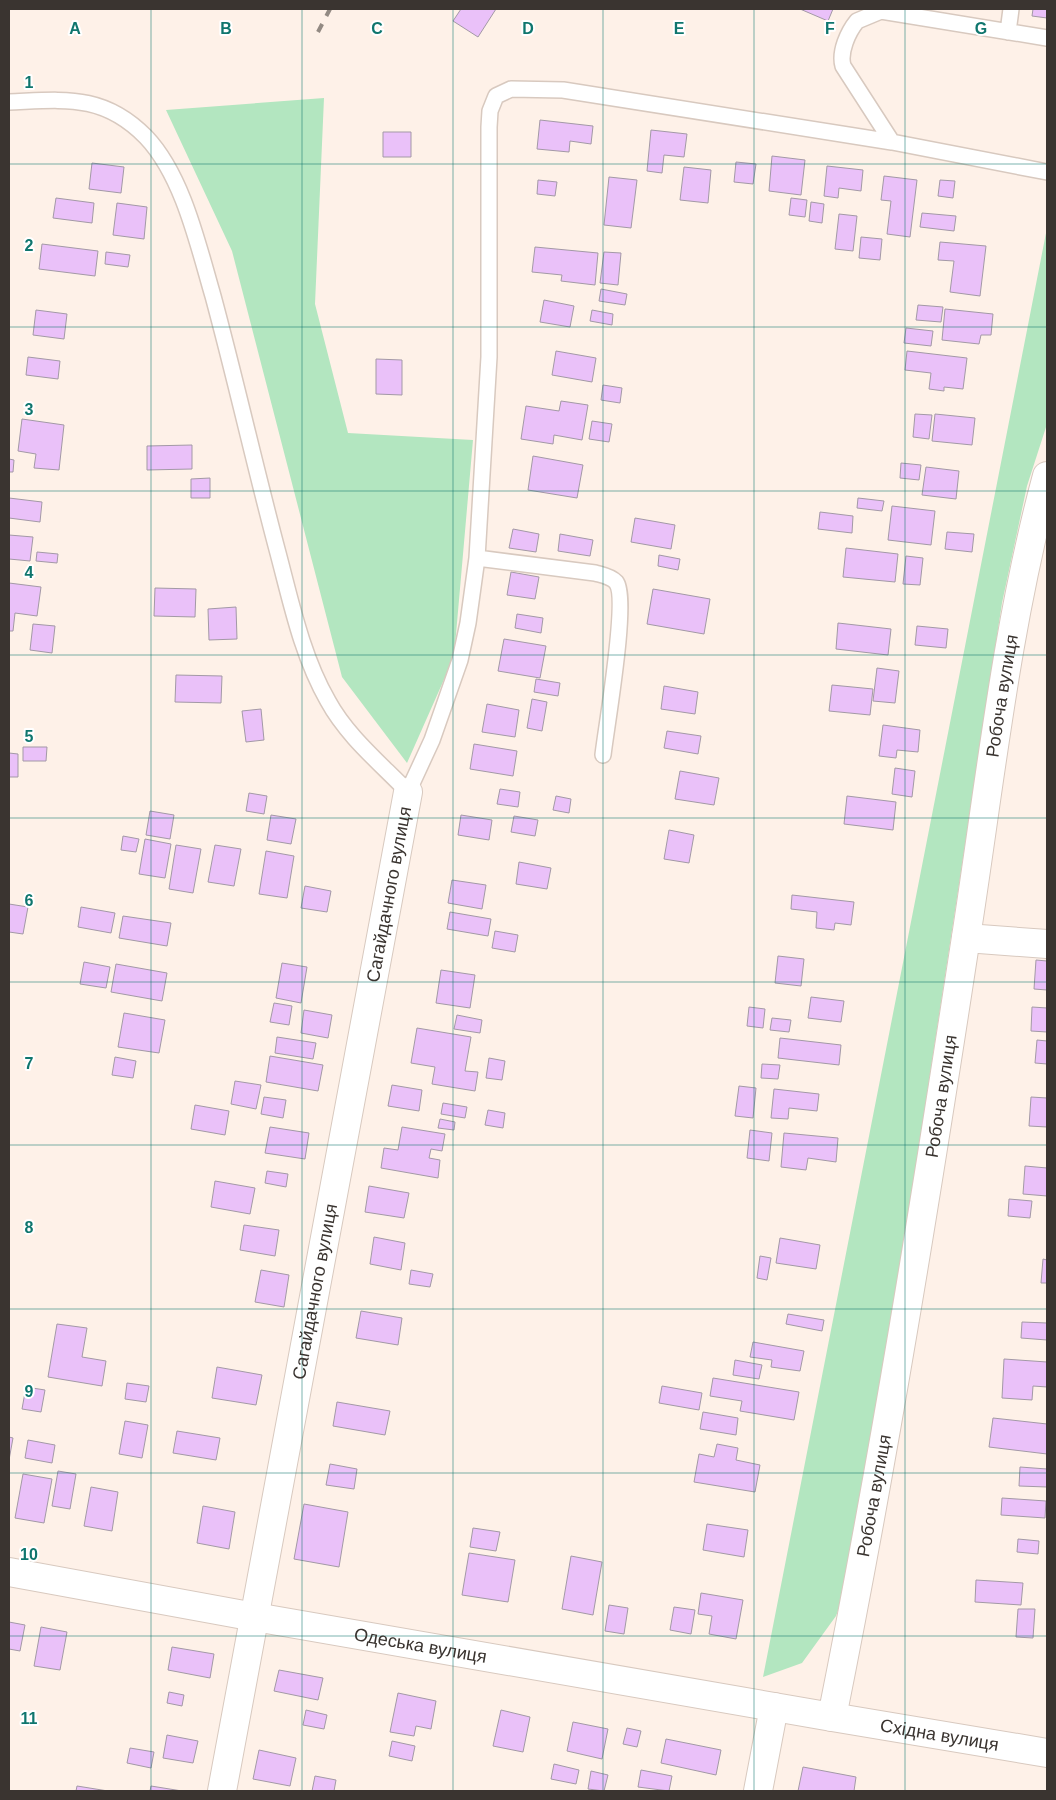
<svg xmlns="http://www.w3.org/2000/svg" width="1056" height="1800" font-family="Arial,sans-serif">
<style>
.green{fill:#b3e6c0}
.building{fill:#eac1f9;stroke:#a399a6}
.lines{fill:none;stroke-linecap:round;stroke-linejoin:round}
.service-casing{stroke:#d8c9bf;stroke-width:18}
.minor-casing{stroke:#d8c9bf;stroke-width:30}
.tertiary-casing{stroke:#d8c9bf;stroke-width:30}
.service{stroke:#fff;stroke-width:15}
.minor{stroke:#fff;stroke-width:28}
.tertiary{stroke:#fff;stroke-width:28}
.rail{stroke:#938a83;stroke-width:4;stroke-dasharray:9 9;stroke-linecap:butt}
.grid{fill:none;stroke:#0f766e;stroke-width:1;stroke-opacity:0.55}
.labels{text-anchor:middle;dominant-baseline:central;stroke-width:4;stroke-linejoin:round;paint-order:stroke}
.street-label{font-size:18px;fill:#3a3430;stroke:#fff}
.grid-label{font-size:16px;text-anchor:middle;font-weight:bold;fill:#0f766e;stroke:#fff;stroke-width:4;stroke-linejoin:round;paint-order:stroke}
</style>
<rect width="100%" height="100%" fill="#fef1e8"/>
<!-- green -->
<path class="green" d="M324,98L315,304L348,433L473,440L454,657L407,763L342,677L232,251L166,110Z
M1047,228V424L1027,486L1002,603L855,1566L836,1616L802,1663L763,1677Z"/>
<!-- building -->
<path class="building" d="M461,9H496L478,37L453,21Z
M800,9H833L828,21Z
M1033,9H1047V18L1032,16Z
M540,120L593,126L591,144L570,141L569,152L537,149Z
M651,130L687,134L684,157L664,155L662,173L647,171Z
M383,132H411V157H383Z
M772,156L805,160L801,195L769,191Z
M736,162L756,164L753,184L734,182Z
M92,163L124,167L121,193L89,189Z
M827,166L863,170L861,191L839,188L838,198L824,196Z
M684,167L711,170L708,203L680,200Z
M884,176L917,180L910,237L887,234L891,201L881,200Z
M609,177L637,180L631,228L604,225Z
M538,180L557,182L555,196L537,194Z
M940,180L955,181L953,198L938,196Z
M56,198L94,203L92,223L53,218Z
M791,198L807,200L805,217L789,215Z
M811,202L824,204L822,223L809,221Z
M117,203L147,207L144,239L113,235Z
M922,213L956,216L954,231L920,227Z
M839,214L857,216L853,251L835,249Z
M861,237L882,239L880,260L859,258Z
M940,242L986,246L980,296L950,292L954,261L938,260Z
M42,244L98,251L95,276L39,269Z
M535,247L598,253L595,285L561,281L562,275L532,272Z
M106,252L130,255L128,267L105,264Z
M604,252L621,253L618,285L600,283Z
M601,289L627,294L625,305L599,301Z
M544,300L574,306L570,327L540,322Z
M918,305L943,307L941,322L916,320Z
M945,309L993,314L991,335H981L979,344L942,340Z
M36,310L67,314L64,339L33,335Z
M592,310L613,314L612,325L590,321Z
M906,328L933,331L931,346L904,343Z
M556,351L596,358L592,382L552,375Z
M907,351L967,358L963,389L944,387V391L929,389L931,373L905,370Z
M28,357L60,361L58,379L26,375Z
M376,359L402,360V395L376,394Z
M603,385L622,388L620,403L601,400Z
M561,401L588,405L582,440L554,435L553,444L521,439L526,406L559,411Z
M915,414L932,415L929,439L913,437Z
M935,414L975,418L972,445L932,441Z
M22,419L64,425L59,470L34,468L36,454L18,451Z
M592,421L612,424L609,442L589,439Z
M192,445V469L147,470V446Z
M533,456L583,465L577,498L528,490Z
M9,459L14,460L13,472H9Z
M901,463L921,465L919,480L900,478Z
M926,467L959,471L956,499L922,495Z
M210,478V498H191V479Z
M9,498L42,502L40,522L9,518Z
M858,498L884,501L882,511L857,508Z
M892,506L935,511L931,545L888,540Z
M820,512L853,516L852,533L818,529Z
M635,518L675,525L671,549L631,542Z
M513,529L539,534L536,552L509,548Z
M947,532L974,534L972,552L945,549Z
M560,534L593,540L590,556L558,551Z
M9,535L33,537L30,561L9,559Z
M846,548L898,554L895,582L843,577Z
M37,552L58,554L57,563L36,561Z
M659,555L680,559L678,570L658,566Z
M906,556L923,558L920,585L903,584Z
M511,572L539,577L535,599L507,595Z
M9,583L41,587L37,616L15,613L13,631H9Z
M155,588L196,589L195,617L154,616Z
M653,589L710,599L704,634L647,624Z
M236,607L237,639L209,640L208,609Z
M517,614L543,618L541,633L515,628Z
M838,623L891,629L888,655L836,649Z
M33,624L55,626L52,653L30,650Z
M917,626L948,629L946,648L915,645Z
M504,639L546,646L540,678L498,671Z
M877,668L899,671L895,703L873,701Z
M176,675L222,676L221,703L175,702Z
M536,679L560,683L558,696L534,692Z
M832,685L873,689L870,715L829,711Z
M664,686L698,692L695,714L661,709Z
M532,699L547,702L542,731L527,728Z
M487,704L519,710L515,737L482,732Z
M261,709L264,740L246,742L242,711Z
M883,725L920,730L918,752L897,750L896,758L879,756Z
M667,731L701,736L698,754L664,748Z
M474,744L517,751L513,776L470,769Z
M23,747H47L46,761H23Z
M9,753L18,754V777H9Z
M895,768L915,771L912,797L892,794Z
M680,771L719,778L714,805L675,799Z
M500,789L520,792L518,807L497,804Z
M249,793L267,796L264,814L246,811Z
M556,796L571,799L569,813L553,810Z
M847,796L896,802L893,830L844,824Z
M150,811L174,815L170,839L146,835Z
M271,815L296,819L291,844L267,840Z
M461,815L492,820L489,840L458,835Z
M514,816L538,820L535,836L511,832Z
M669,830L694,835L689,863L664,859Z
M123,836L139,839L136,852L121,850Z
M145,839L171,844L165,878L139,874Z
M176,845L201,849L193,893L169,889Z
M215,845L241,849L234,886L208,882Z
M266,851L294,856L287,898L259,894Z
M519,862L551,868L547,889L516,884Z
M452,880L486,885L482,909L448,903Z
M305,886L331,891L327,912L301,908Z
M792,895L854,902L851,925L835,923L834,930L816,928L817,912L791,909Z
M9,904L28,907L23,934L9,932Z
M81,907L115,913L111,933L78,927Z
M450,912L491,919L488,936L447,929Z
M123,916L171,923L167,946L119,938Z
M495,931L518,935L515,952L492,948Z
M778,956L804,959L801,986L775,983Z
M1036,960L1047,961V990L1034,989Z
M84,962L110,967L106,988L80,984Z
M282,963L307,967L301,1003L276,998Z
M116,964L167,973L162,1001L111,992Z
M441,970L475,975L470,1008L436,1003Z
M811,997L844,1001L841,1022L808,1018Z
M274,1003L292,1006L289,1025L270,1022Z
M749,1007L765,1009L763,1028L747,1026Z
M1032,1007L1047,1008V1032L1031,1031Z
M304,1010L332,1015L328,1038L301,1033Z
M124,1013L165,1020L159,1053L118,1047Z
M457,1015L482,1020L480,1033L454,1029Z
M772,1018L791,1020L789,1032L770,1030Z
M417,1028L471,1037L465,1071L478,1072L475,1091L432,1084L435,1067L411,1063Z
M277,1037L316,1043L313,1059L275,1053Z
M780,1038L841,1045L839,1065L778,1058Z
M1037,1040L1047,1041V1064L1035,1063Z
M270,1056L323,1065L318,1091L266,1082Z
M115,1057L136,1061L133,1078L112,1075Z
M489,1058L505,1061L502,1080L486,1078Z
M762,1064L780,1065L778,1079L761,1078Z
M235,1081L261,1085L256,1109L231,1104Z
M392,1085L422,1090L419,1111L388,1106Z
M739,1086L756,1088L753,1118L735,1116Z
M774,1089L819,1094L817,1111L789,1108L788,1119L771,1118Z
M264,1097L286,1100L283,1118L261,1114Z
M1031,1097L1047,1098V1127L1029,1126Z
M443,1103L467,1107L465,1118L441,1114Z
M195,1105L229,1111L225,1135L191,1129Z
M488,1110L505,1113L503,1128L485,1125Z
M440,1119L455,1122L454,1130L438,1128Z
M270,1127L309,1133L305,1159L265,1153Z
M402,1127L445,1134L442,1151L431,1149L429,1158L440,1160L438,1178L381,1168L384,1148L398,1150Z
M750,1130L772,1133L769,1161L747,1158Z
M784,1133L838,1138L836,1162L808,1158L806,1170L781,1167Z
M1025,1166L1047,1168V1196L1023,1194Z
M267,1171L288,1174L286,1187L265,1183Z
M215,1181L255,1188L250,1214L211,1207Z
M369,1186L409,1193L404,1218L365,1212Z
M1009,1199L1032,1201L1030,1218L1008,1216Z
M244,1225L279,1230L275,1256L240,1250Z
M374,1237L405,1243L401,1270L370,1264Z
M780,1238L820,1245L816,1269L776,1263Z
M760,1256L771,1258L767,1280L757,1278Z
M1043,1259L1047,1260V1283H1041Z
M261,1270L289,1275L284,1307L255,1302Z
M411,1270L433,1274L430,1287L409,1284Z
M361,1311L402,1318L398,1345L356,1338Z
M788,1314L824,1320L822,1331L786,1324Z
M1022,1322L1047,1323V1340L1021,1338Z
M57,1324L87,1328L82,1357L106,1361L102,1386L48,1377Z
M753,1342L804,1351L800,1371L771,1367L772,1360L750,1357Z
M1004,1359L1047,1362V1387L1033,1386L1032,1400L1002,1398Z
M735,1360L762,1365L759,1379L733,1375Z
M217,1367L262,1375L256,1405L212,1398Z
M713,1378L799,1392L794,1420L740,1411L742,1401L710,1396Z
M127,1383L149,1386L146,1402L125,1399Z
M662,1386L702,1393L699,1410L659,1403Z
M26,1387L45,1390L41,1412L22,1409Z
M337,1402L390,1411L385,1435L333,1426Z
M703,1412L738,1418L736,1435L700,1429Z
M993,1418L1047,1424V1454L989,1447Z
M125,1421L148,1425L142,1458L119,1454Z
M177,1431L220,1438L216,1460L173,1453Z
M9,1437L13,1438L9,1460Z
M28,1440L55,1445L52,1463L25,1458Z
M717,1444L738,1448L736,1460L760,1465L755,1492L694,1482L699,1454L714,1457Z
M330,1464L357,1469L354,1489L326,1485Z
M1020,1467L1047,1469V1487L1019,1486Z
M58,1471L76,1474L70,1509L52,1506Z
M23,1474L52,1479L44,1523L15,1518Z
M91,1487L118,1492L112,1531L84,1526Z
M1002,1498L1046,1501L1045,1518L1001,1515Z
M304,1504L348,1512L339,1567L294,1559Z
M203,1506L235,1512L229,1549L197,1543Z
M707,1524L748,1530L744,1557L703,1550Z
M473,1528L500,1532L496,1551L470,1547Z
M1018,1539L1039,1541L1038,1554L1017,1552Z
M469,1553L515,1560L508,1602L462,1595Z
M571,1556L602,1562L593,1615L562,1609Z
M976,1580L1023,1583L1021,1605L975,1602Z
M701,1593L743,1600L736,1639L709,1634L712,1616L698,1614Z
M609,1605L628,1608L624,1634L605,1631Z
M674,1607L695,1610L691,1634L670,1630Z
M1018,1609H1035L1033,1638L1016,1637Z
M9,1622L25,1625L20,1651L9,1649Z
M41,1627L67,1632L60,1670L34,1666Z
M172,1647L214,1654L210,1678L168,1670Z
M279,1670L323,1678L318,1700L274,1691Z
M169,1692L184,1695L182,1706L167,1703Z
M398,1693L436,1701L431,1729L416,1726L414,1736L390,1732Z
M306,1710L327,1715L324,1729L303,1725Z
M501,1710L530,1717L523,1752L493,1746Z
M573,1722L608,1729L602,1759L567,1751Z
M627,1728L641,1731L637,1747L623,1744Z
M167,1735L198,1741L193,1763L163,1758Z
M666,1739L721,1750L716,1775L661,1763Z
M392,1741L415,1746L412,1761L389,1756Z
M130,1748L154,1752L151,1768L127,1763Z
M259,1750L296,1758L290,1786L253,1779Z
M554,1764L579,1770L576,1784L551,1779Z
M803,1767L856,1777L854,1791H798Z
M641,1770L672,1776L669,1791L638,1787Z
M591,1771L608,1775L604,1791L588,1789Z
M315,1776L336,1780L334,1791H312Z
M77,1786L108,1791H76Z
M151,1786L182,1791H150Z"/>
<g class="lines">
<defs>
<path id="service" d="M1008,32L1011,9
M9,102C63,100 103,93 146,137C183,176 198,245 213,296C236,381 255,467 278,553C291,602 302,656 328,701C347,736 380,763 408,792L432,740L460,660L468,623L477,558L489,357V127L490,111L496,96L511,89L563,90L892,142L1047,172
M892,142L843,66C839,52 848,32 857,21L881,11L1047,38
M477,558L595,573C602,575 610,576 616,582C629,598 606,728 603,755"/>
<g id="minor">
<path d="M966,938L1047,944"/>
<path id="s1" d="M832,1717L1047,1753"/>
<path id="s2" d="M222,1791L408,792"/>
<path d="M758,1791L774,1707"/>
</g>
<g id="tertiary">
<path id="s3" d="M9,1572L255,1617L832,1717C884,1458 926,1198 966,937C990,783 1006,627 1047,476"/>
</g>
</defs>
<!-- service casing -->
<use href="#service" class="service-casing"/>
<!-- minor casing -->
<use href="#minor" class="minor-casing"/>
<!-- tertiary casing -->
<use href="#tertiary" class="tertiary-casing"/>
<!-- service -->
<use href="#service" class="service"/>
<!-- minor -->
<use href="#minor" class="minor"/>
<!-- tertiary -->
<use href="#tertiary" class="tertiary"/>
<!-- rail -->
<path class="rail" d="M318,32L330,9"/>
</g>
<!-- grid -->
<path class="grid" d="M151,9V1791M302,9V1791M453,9V1791M603,9V1791M754,9V1791M905,9V1791M9,164H1047M9,327H1047M9,491H1047M9,655H1047M9,818H1047M9,982H1047M9,1145H1047M9,1309H1047M9,1473H1047M9,1636H1047"/>
<g class="labels">
<!-- street labels -->
<g class="street-label">
<text stroke="none"><textPath href="#s3" startOffset="1871">Робоча вулиця</textPath></text>
<text stroke="none"><textPath href="#s2" startOffset="912">Сагайдачного вулиця</textPath></text>
<text stroke="none"><textPath href="#s3" startOffset="1466">Робоча вулиця</textPath></text>
<text stroke="none"><textPath href="#s2" startOffset="508">Сагайдачного вулиця</textPath></text>
<text stroke="none"><textPath href="#s3" startOffset="1061">Робоча вулиця</textPath></text>
<text stroke="none"><textPath href="#s3" startOffset="418">Одеська вулиця</textPath></text>
<text stroke="none"><textPath href="#s1" startOffset="109">Східна вулиця</textPath></text>
</g>
</g>
<g class="grid-label">
<text x="75" y="34">A</text>
<text x="226" y="34">B</text>
<text x="377" y="34">C</text>
<text x="528" y="34">D</text>
<text x="679" y="34">E</text>
<text x="830" y="34">F</text>
<text x="981" y="34">G</text>
<text x="29" y="88">1</text>
<text x="29" y="251">2</text>
<text x="29" y="415">3</text>
<text x="29" y="578">4</text>
<text x="29" y="742">5</text>
<text x="29" y="906">6</text>
<text x="29" y="1069">7</text>
<text x="29" y="1233">8</text>
<text x="29" y="1397">9</text>
<text x="29" y="1560">10</text>
<text x="29" y="1724">11</text>
</g>
<!-- border -->
<rect width="1056" height="1800" fill="none" stroke="#3a3430" stroke-width="20"/>
</svg>
